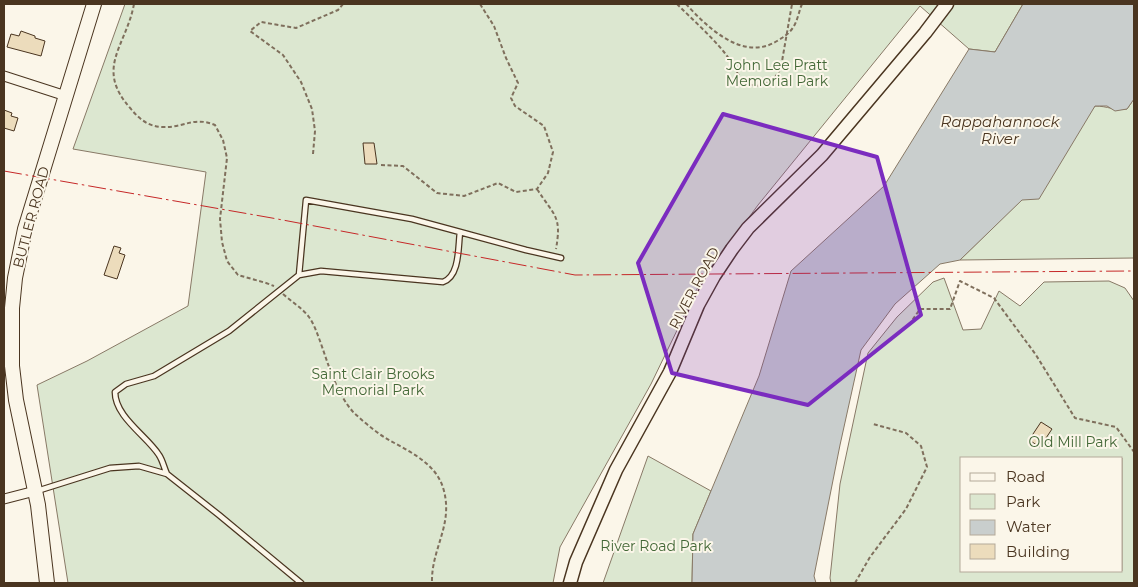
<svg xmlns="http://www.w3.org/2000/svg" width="1138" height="587" font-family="Montserrat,sans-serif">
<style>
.green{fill:#dce7d0;stroke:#887966;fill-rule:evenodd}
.water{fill:#c9cecd;stroke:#887966}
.building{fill:#ecdcbc;stroke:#4a3520}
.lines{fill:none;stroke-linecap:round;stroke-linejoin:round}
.lane-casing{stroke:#4a3520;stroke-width:7}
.street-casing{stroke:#4a3520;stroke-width:11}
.secondary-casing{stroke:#4a3520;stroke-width:15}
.primary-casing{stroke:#4a3520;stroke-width:16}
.path{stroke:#7f6f5c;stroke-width:2;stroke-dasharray:4 2.5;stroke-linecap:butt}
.lane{stroke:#fbf6e9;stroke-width:4.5}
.street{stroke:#fbf6e9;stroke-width:9}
.secondary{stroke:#fbf6e9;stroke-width:12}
.primary{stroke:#fbf6e9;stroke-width:14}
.power{stroke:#c62828;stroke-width:1;stroke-dasharray:18 4 2.5 4;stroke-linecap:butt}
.marked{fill:#7b2cbf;fill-opacity:0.2;stroke:#7b2cbf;stroke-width:4;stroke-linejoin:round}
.labels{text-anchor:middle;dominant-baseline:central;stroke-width:4;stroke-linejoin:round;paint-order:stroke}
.park-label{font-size:14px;fill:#436837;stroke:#fbf6e9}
.street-label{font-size:14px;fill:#4a3520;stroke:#fbf6e9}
.water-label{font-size:15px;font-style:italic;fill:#4a3520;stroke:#fbf6e9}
</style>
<rect width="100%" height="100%" fill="#fbf6e9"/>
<!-- green -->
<path class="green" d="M125,4H1023L995,52L969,49L920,6L758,205L698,287L651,384L560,547L553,583H68L37,385L87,361L188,306L206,172L73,149Z
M1134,99V258L960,260L1022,199L1095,106C1108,106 1114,111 1127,109Z
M944,278L963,330L981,329L999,291L1020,306L1044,282L1109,281L1125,288L1134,301V583H831L830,578L840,484L868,353L897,317L933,282ZM962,458H1122V571H962Z
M648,456L711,491L693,534L692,583H603Z"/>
<!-- water -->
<path class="water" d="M1023,4H1134V99L1127,109L1115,111L1107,106H1095L1039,199L1022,200L960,260L940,264L895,304L861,350L840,445L814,576L816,583H692L693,534L759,376L791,271L884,186L969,49L995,52Z"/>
<!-- building -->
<path class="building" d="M21,31L35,36V38L45,41L41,56L7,47L11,34L19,36Z
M4,110L12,113L11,116L18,118L14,131L4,128Z
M363,143H374L377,164H365Z
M114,246L121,248L119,253L125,255L117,279L104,275Z
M1041,422L1052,429L1040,447L1029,440Z"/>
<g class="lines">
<defs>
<path id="lane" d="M299,275L306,200L412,219L460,232
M167,474C164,468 163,461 159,455C147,436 115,417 115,392L126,384L154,376L229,331L299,275L321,271L443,282C460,276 458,247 460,232L526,250L561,258
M37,491L110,468L139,466L167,474L219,515L301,583"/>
<path id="street" d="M4,76L66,96
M4,499L35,491"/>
<path id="secondary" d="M570,583L576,562L616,470L670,372L698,305L714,276L732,249L748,228L822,155L925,33L947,4"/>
<path id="primary" d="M47,583L38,505L16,400L12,366V308L15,278L25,229L94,4"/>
</defs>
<!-- lane casing -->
<use href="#lane" class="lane-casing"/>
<!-- street casing -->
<use href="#street" class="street-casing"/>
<!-- secondary casing -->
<use href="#secondary" class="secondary-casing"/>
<!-- primary casing -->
<use href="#primary" class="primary-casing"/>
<!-- path -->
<path class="path" d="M134,4C126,47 94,68 131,109C139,119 149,127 163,127C183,128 194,116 215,125L223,140L227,158L220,219L222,242L227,261L238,275L266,283L274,286
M677,4C692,19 710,35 724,52C735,65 740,90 762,85C772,83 777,76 781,67L792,4
M686,4C708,28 743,62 777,41C784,37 790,33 794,26C798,19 799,11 802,4
M313,154L315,131L312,109L301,82L283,55L250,31L261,22L296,28L338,10L343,4
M381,165L403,166L437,193L464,196L498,183L516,192L537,189L548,173L553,152L544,126L515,106L511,98L518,83L506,58L494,26L480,4
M537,189C554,216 562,215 556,249
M283,294C292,302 302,308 309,317C314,324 317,333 320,341C329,366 336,393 354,413C363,421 373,430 384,437C407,451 437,462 444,491C453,526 431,549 432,583
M909,325L920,309H950L960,281L994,298L1036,355L1075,418L1116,427L1134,452
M855,583L870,557L906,509L927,467L921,446L906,433L873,424"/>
<!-- lane -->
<use href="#lane" class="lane"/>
<!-- street -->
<use href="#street" class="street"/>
<!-- secondary -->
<use href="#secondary" class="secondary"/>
<!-- primary -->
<use href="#primary" class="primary"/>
<!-- power -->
<path class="power" d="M4,171L272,218L575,275L1131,271L1134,274"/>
</g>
<!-- marked area -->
<path class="marked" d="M723,114L877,157L921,315L808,405L672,373L638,263Z"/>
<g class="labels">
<!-- park labels -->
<g class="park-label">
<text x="777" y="65">John Lee Pratt<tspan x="777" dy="16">Memorial Park</tspan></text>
<text x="373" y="374">Saint Clair Brooks<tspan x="373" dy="16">Memorial Park</tspan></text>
<text x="1073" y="442">Old Mill Park</text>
<text x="656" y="546">River Road Park</text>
</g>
<!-- street labels -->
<g class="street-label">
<text transform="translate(31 217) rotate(-75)">BUTLER ROAD</text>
<text transform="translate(694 288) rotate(-62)">RIVER ROAD</text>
</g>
<!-- water labels -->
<g class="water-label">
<text x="1000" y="121">Rappahannock<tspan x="1000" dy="17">River</tspan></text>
</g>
</g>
<!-- border -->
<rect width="1138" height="587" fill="none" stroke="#4a3520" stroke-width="10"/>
<!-- legend -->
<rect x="960" y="457" width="162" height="115" fill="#fbf6e9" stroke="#b4a999"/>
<rect x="970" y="473" width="25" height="8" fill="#fbf6e9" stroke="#b4a999"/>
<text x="1006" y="482" font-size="15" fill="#4a3520">Road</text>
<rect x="970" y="494" width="25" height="15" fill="#dce7d0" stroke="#b4a999"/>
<text x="1006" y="507" font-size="15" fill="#4a3520">Park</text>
<rect x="970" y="520" width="25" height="15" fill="#c9cecd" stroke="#b4a999"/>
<text x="1006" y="532" font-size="15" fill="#4a3520">Water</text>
<rect x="970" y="544" width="25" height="15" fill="#ecdcbc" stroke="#b4a999"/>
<text x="1006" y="557" font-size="15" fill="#4a3520">Building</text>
</svg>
